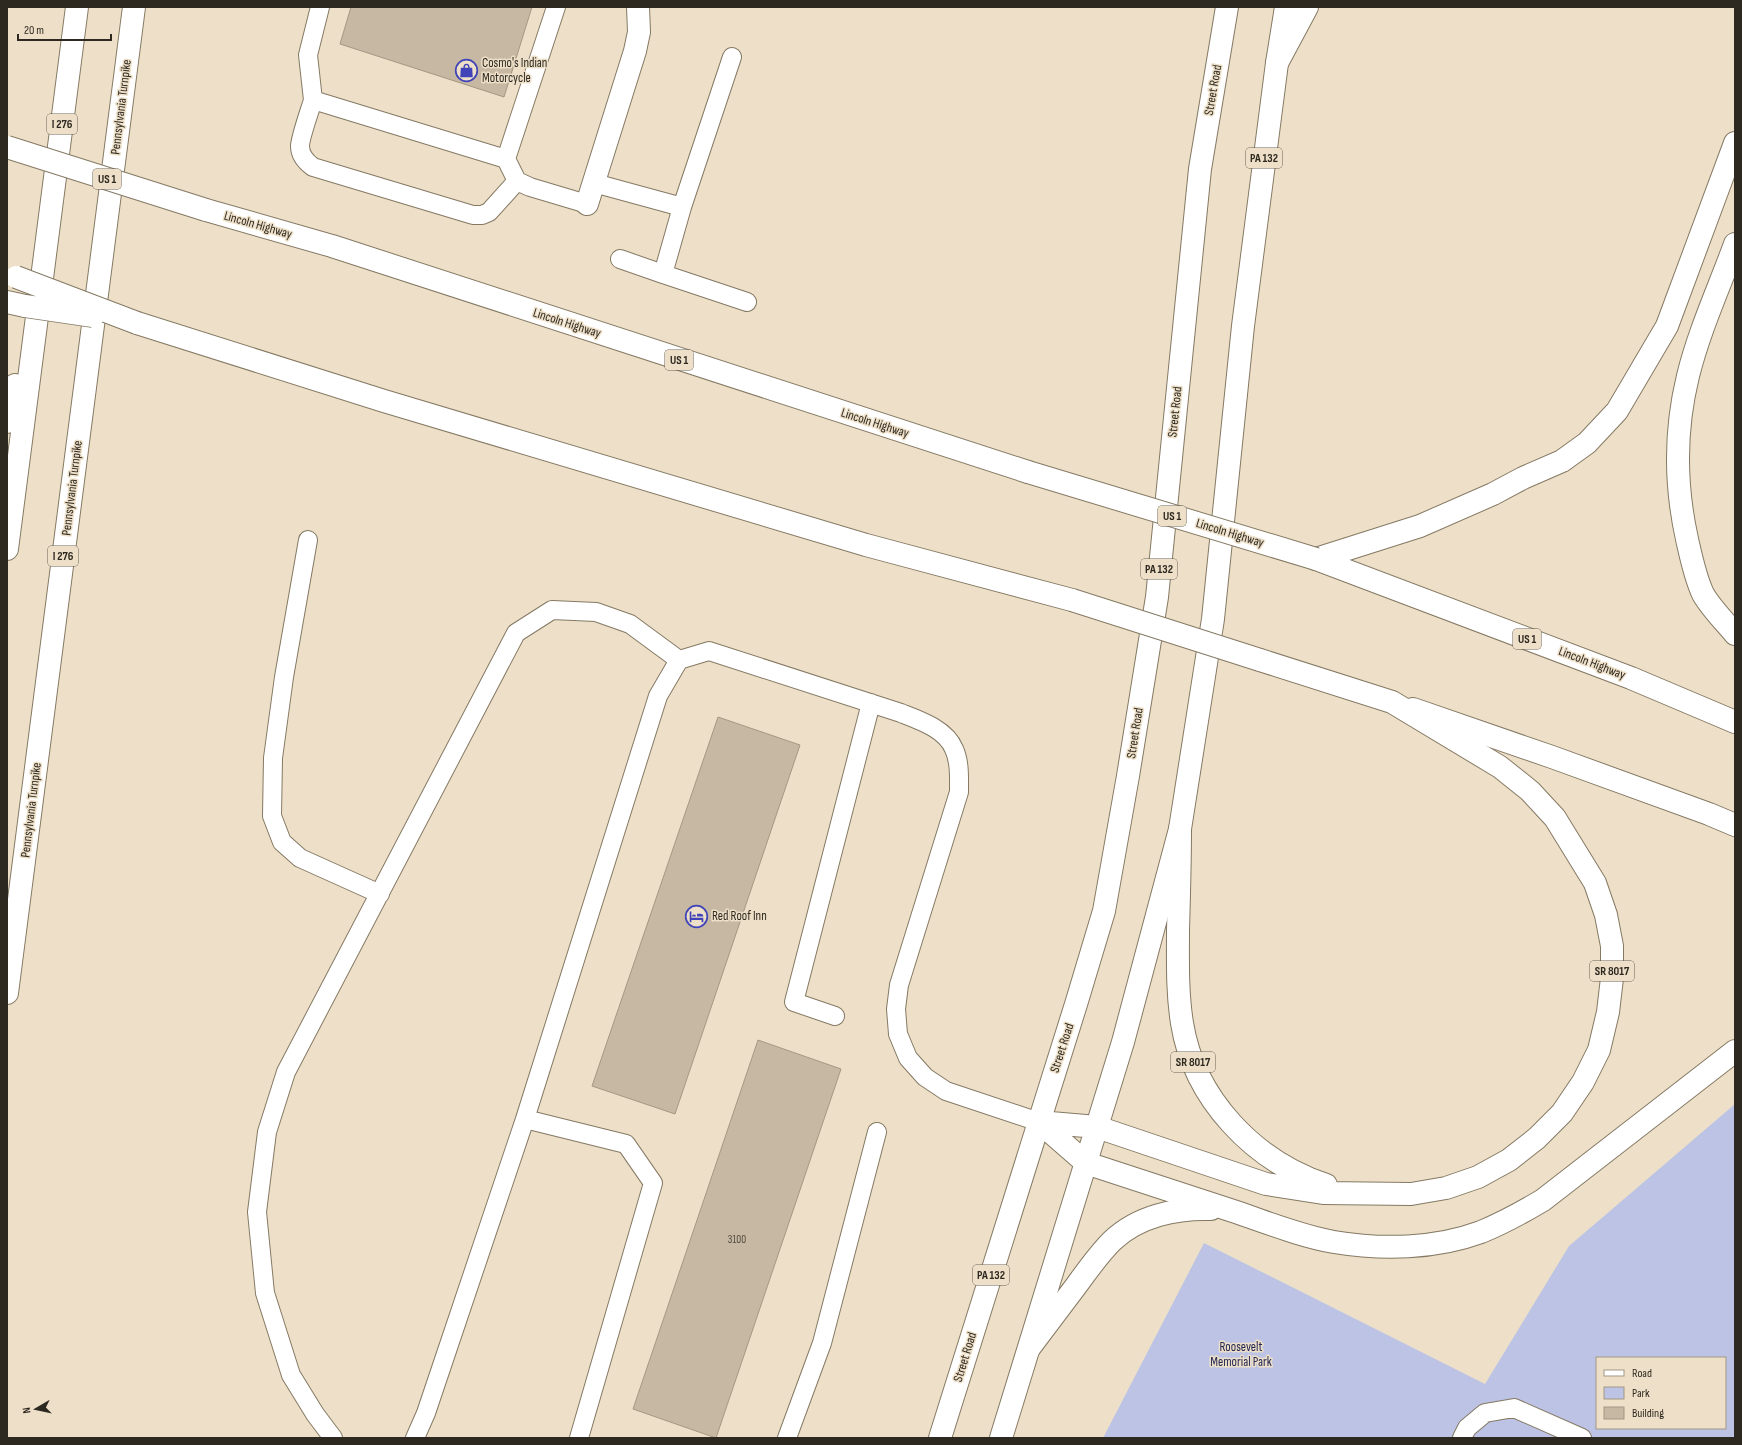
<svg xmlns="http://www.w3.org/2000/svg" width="1742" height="1445" font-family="'Sofia Sans Condensed',sans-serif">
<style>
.green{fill:#bcc3e4;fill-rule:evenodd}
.building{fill:#c6b8a2;stroke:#a59882}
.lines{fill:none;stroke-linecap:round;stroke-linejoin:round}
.service-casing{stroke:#857964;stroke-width:20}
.minor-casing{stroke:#857964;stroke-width:24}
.primary-casing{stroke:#857964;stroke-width:24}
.trunk-casing{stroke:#857964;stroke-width:24}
.motorway-casing{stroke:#857964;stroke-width:24}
.service{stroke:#fff;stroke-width:18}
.minor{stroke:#fff;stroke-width:22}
.primary{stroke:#fff;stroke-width:22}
.trunk{stroke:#fff;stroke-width:22}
.motorway{stroke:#fff;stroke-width:22}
.motorway-bridge-casing{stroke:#857964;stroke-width:24;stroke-linecap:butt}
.motorway-bridge{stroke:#fff;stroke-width:22}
.labels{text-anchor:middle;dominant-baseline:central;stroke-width:3;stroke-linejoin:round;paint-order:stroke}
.number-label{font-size:11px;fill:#544d40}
.shield{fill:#eee0c8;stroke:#686052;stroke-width:1}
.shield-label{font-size:12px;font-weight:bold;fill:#2e2920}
.poi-label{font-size:13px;fill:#2e2920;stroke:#eee0c8;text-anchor:start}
.street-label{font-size:13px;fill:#2e2920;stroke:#eee0c8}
.park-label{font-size:13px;fill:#202553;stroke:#eee0c8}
</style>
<rect width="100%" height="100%" fill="#eee0c8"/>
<!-- green -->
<path class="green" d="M1735,1104V1438H1103L1204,1243L1485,1384L1569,1246ZM1597,1358H1725V1428H1597Z"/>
<!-- building -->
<path class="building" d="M351,7H532L504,97L340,44Z
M718,717L800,745L675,1114L592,1086Z
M758,1040L841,1069L716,1438L633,1409Z"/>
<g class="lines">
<defs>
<path id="service" d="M556,7L506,159L517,181L530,187L587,204
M313,100L308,55L320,7
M506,159L313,100C310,110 300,138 300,146C300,156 306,162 313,167L473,215H482L489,212L517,181
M594,183L682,207L732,57
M620,259L663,274L682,207
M663,274L747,302
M308,540L284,677L273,758L272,816L282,842L300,858L380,894
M835,1016L794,1002L871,703
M525,1119L626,1144L653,1183L579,1438
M333,1438L315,1414L291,1375L265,1293L257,1212L267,1132L286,1072L516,633L552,610L596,612L630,624L679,660
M415,1438L426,1413L525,1119L658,696L679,660L709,651L901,713C919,720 946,729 954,749C960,762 959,778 959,792L899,985L896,1009L898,1034L908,1058L925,1077L946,1091L1039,1122
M787,1438L822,1343L877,1132
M1462,1438L1467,1428L1485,1413L1514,1408L1582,1438"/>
<path id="minor" d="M587,204L635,51L639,32L638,7"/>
<path id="primary" d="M1039,1122L1086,1163
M1039,1122L1097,1127
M940,1438L1077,1001L1104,911L1128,776L1157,597L1200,169L1227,7
M1001,1438L1123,1042L1180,829L1213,619L1243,326L1277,63L1286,7"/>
<path id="trunk" d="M1735,244C1719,288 1699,331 1688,376C1675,429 1675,485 1687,539C1691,557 1695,577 1703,594C1711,608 1725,622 1735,634
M1316,559L1631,678L1735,722
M1413,709L1552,757L1709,814L1735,825
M1086,1163C1135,1179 1184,1195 1233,1211C1266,1222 1300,1236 1334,1242C1382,1250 1435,1249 1481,1232C1503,1223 1523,1212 1543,1200L1735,1051
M1030,1347C1045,1327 1060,1307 1076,1286C1087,1271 1098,1255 1112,1241C1138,1216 1176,1208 1211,1209"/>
<path id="motorway" d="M1277,63L1307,7
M206,210L332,246L1028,472
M7,302L25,306
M137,323L384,401L866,545L1072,600
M7,422L15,385
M7,549L77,7
M1316,559L1420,526L1493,494L1523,478L1562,461L1587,443L1617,411L1667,326L1735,143
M1180,829C1180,863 1179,896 1178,930C1178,961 1177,992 1182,1023C1194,1099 1254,1161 1326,1185
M7,993L134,7
M1097,1127L1266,1184L1323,1193L1411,1194L1446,1188L1478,1177L1509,1160L1537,1138L1562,1113L1583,1082L1599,1050L1608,1012L1612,978V946L1606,915L1595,883L1555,818L1530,791L1500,767L1392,702L1260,660"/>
</defs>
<!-- service casing -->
<use href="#service" class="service-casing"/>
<!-- minor casing -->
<use href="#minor" class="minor-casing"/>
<!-- primary casing -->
<use href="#primary" class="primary-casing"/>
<!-- trunk casing -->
<use href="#trunk" class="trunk-casing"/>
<!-- motorway casing -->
<use href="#motorway" class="motorway-casing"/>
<!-- service -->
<use href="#service" class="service"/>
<!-- minor -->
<use href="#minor" class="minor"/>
<!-- primary -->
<use href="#primary" class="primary"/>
<!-- trunk -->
<use href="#trunk" class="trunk"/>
<!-- motorway -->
<use href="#motorway" class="motorway"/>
<defs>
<path id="motorway-bridge" d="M7,147L206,210
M16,277L137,323
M25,306L93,316
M1028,472L1316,559
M1072,600L1260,660"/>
</defs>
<!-- motorway-bridge casing -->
<use href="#motorway-bridge" class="motorway-bridge-casing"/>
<!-- motorway-bridge -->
<use href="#motorway-bridge" class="motorway-bridge"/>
</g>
<!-- icons -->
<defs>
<symbol id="shop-ring" viewBox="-11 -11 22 22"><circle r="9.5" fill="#eee0c8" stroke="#4144b9" stroke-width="1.5"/><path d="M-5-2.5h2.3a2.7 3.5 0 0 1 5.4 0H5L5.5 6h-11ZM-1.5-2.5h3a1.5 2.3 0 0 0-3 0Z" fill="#4144b9"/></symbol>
<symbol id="hotel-ring" viewBox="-11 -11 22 22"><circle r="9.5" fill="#eee0c8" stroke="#4144b9" stroke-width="1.5"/><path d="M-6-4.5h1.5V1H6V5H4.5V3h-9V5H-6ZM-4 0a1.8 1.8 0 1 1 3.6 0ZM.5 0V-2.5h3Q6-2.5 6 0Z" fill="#4144b9"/></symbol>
</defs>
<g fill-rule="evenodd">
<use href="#shop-ring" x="454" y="58" width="25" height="25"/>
<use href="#hotel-ring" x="684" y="904" width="25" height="25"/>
</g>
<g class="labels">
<!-- number labels -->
<g class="number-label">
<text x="737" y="1239">3100</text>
</g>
<!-- shield labels -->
<g class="shield">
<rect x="47" y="114" width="30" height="20" rx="3"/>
<rect x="1246" y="148" width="36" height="20" rx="3"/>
<rect x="93" y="169" width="28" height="20" rx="3"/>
<rect x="665" y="350" width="28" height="20" rx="3"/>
<rect x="1158" y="506" width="28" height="20" rx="3"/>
<rect x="48" y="546" width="30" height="20" rx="3"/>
<rect x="1141" y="559" width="36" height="20" rx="3"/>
<rect x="1513" y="629" width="28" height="20" rx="3"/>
<rect x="1590" y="961" width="44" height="20" rx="3"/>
<rect x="1171" y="1052" width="44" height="20" rx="3"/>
<rect x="973" y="1265" width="36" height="20" rx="3"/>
</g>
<g class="shield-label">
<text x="62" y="124">I 276</text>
<text x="1264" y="158">PA 132</text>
<text x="107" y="179">US 1</text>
<text x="679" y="360">US 1</text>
<text x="1172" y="516">US 1</text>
<text x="63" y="556">I 276</text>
<text x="1159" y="569">PA 132</text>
<text x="1527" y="639">US 1</text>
<text x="1612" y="971">SR 8017</text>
<text x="1193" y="1062">SR 8017</text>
<text x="991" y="1275">PA 132</text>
</g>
<!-- poi labels -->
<g class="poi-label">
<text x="482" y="63">Cosmo's Indian<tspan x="482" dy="15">Motorcycle</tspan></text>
<text x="712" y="916">Red Roof Inn</text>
</g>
<!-- street labels -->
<g class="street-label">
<text transform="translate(1213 90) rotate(-80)">Street Road</text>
<text transform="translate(121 107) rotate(-83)">Pennsylvania Turnpike</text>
<text transform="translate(258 225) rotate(16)">Lincoln Highway</text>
<text transform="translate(567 323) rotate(18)">Lincoln Highway</text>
<text transform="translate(1175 412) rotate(-84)">Street Road</text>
<text transform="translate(875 423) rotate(18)">Lincoln Highway</text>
<text transform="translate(72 488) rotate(-83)">Pennsylvania Turnpike</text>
<text transform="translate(1230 533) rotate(17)">Lincoln Highway</text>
<text transform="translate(1592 663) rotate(21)">Lincoln Highway</text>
<text transform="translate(1135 733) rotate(-81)">Street Road</text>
<text transform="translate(31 810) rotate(-83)">Pennsylvania Turnpike</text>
<text transform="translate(1062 1048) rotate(-72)">Street Road</text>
<text transform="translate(965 1357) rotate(-73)">Street Road</text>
</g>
<!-- park labels -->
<g class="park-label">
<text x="1241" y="1347">Roosevelt<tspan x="1241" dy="15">Memorial Park</tspan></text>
</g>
</g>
<!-- border -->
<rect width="1742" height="1445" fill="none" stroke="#2e2920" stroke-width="16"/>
<!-- legend -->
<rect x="1596" y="1357" width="130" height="72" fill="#eee0c8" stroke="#a19785"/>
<rect x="1604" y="1370" width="20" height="6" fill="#ffffff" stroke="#a19785"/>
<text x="1632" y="1377" font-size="12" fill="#2e2920">Road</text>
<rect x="1604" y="1387" width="20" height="12" fill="#bcc3e4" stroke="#a19785"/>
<text x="1632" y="1397" font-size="12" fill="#2e2920">Park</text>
<rect x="1604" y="1407" width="20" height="12" fill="#c6b8a2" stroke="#a19785"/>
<text x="1632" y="1417" font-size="12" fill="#2e2920">Building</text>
<!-- north arrow -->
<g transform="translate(36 1409) rotate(261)" stroke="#eee0c8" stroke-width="3" paint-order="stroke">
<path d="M0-3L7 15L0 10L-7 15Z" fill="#2e2920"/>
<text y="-6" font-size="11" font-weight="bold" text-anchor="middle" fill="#2e2920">N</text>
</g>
<!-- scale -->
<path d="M18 34v6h93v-6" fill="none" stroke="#2e2920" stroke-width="2"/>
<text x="24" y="34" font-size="12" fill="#2e2920" stroke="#eee0c8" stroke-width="3" paint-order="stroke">20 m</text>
</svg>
